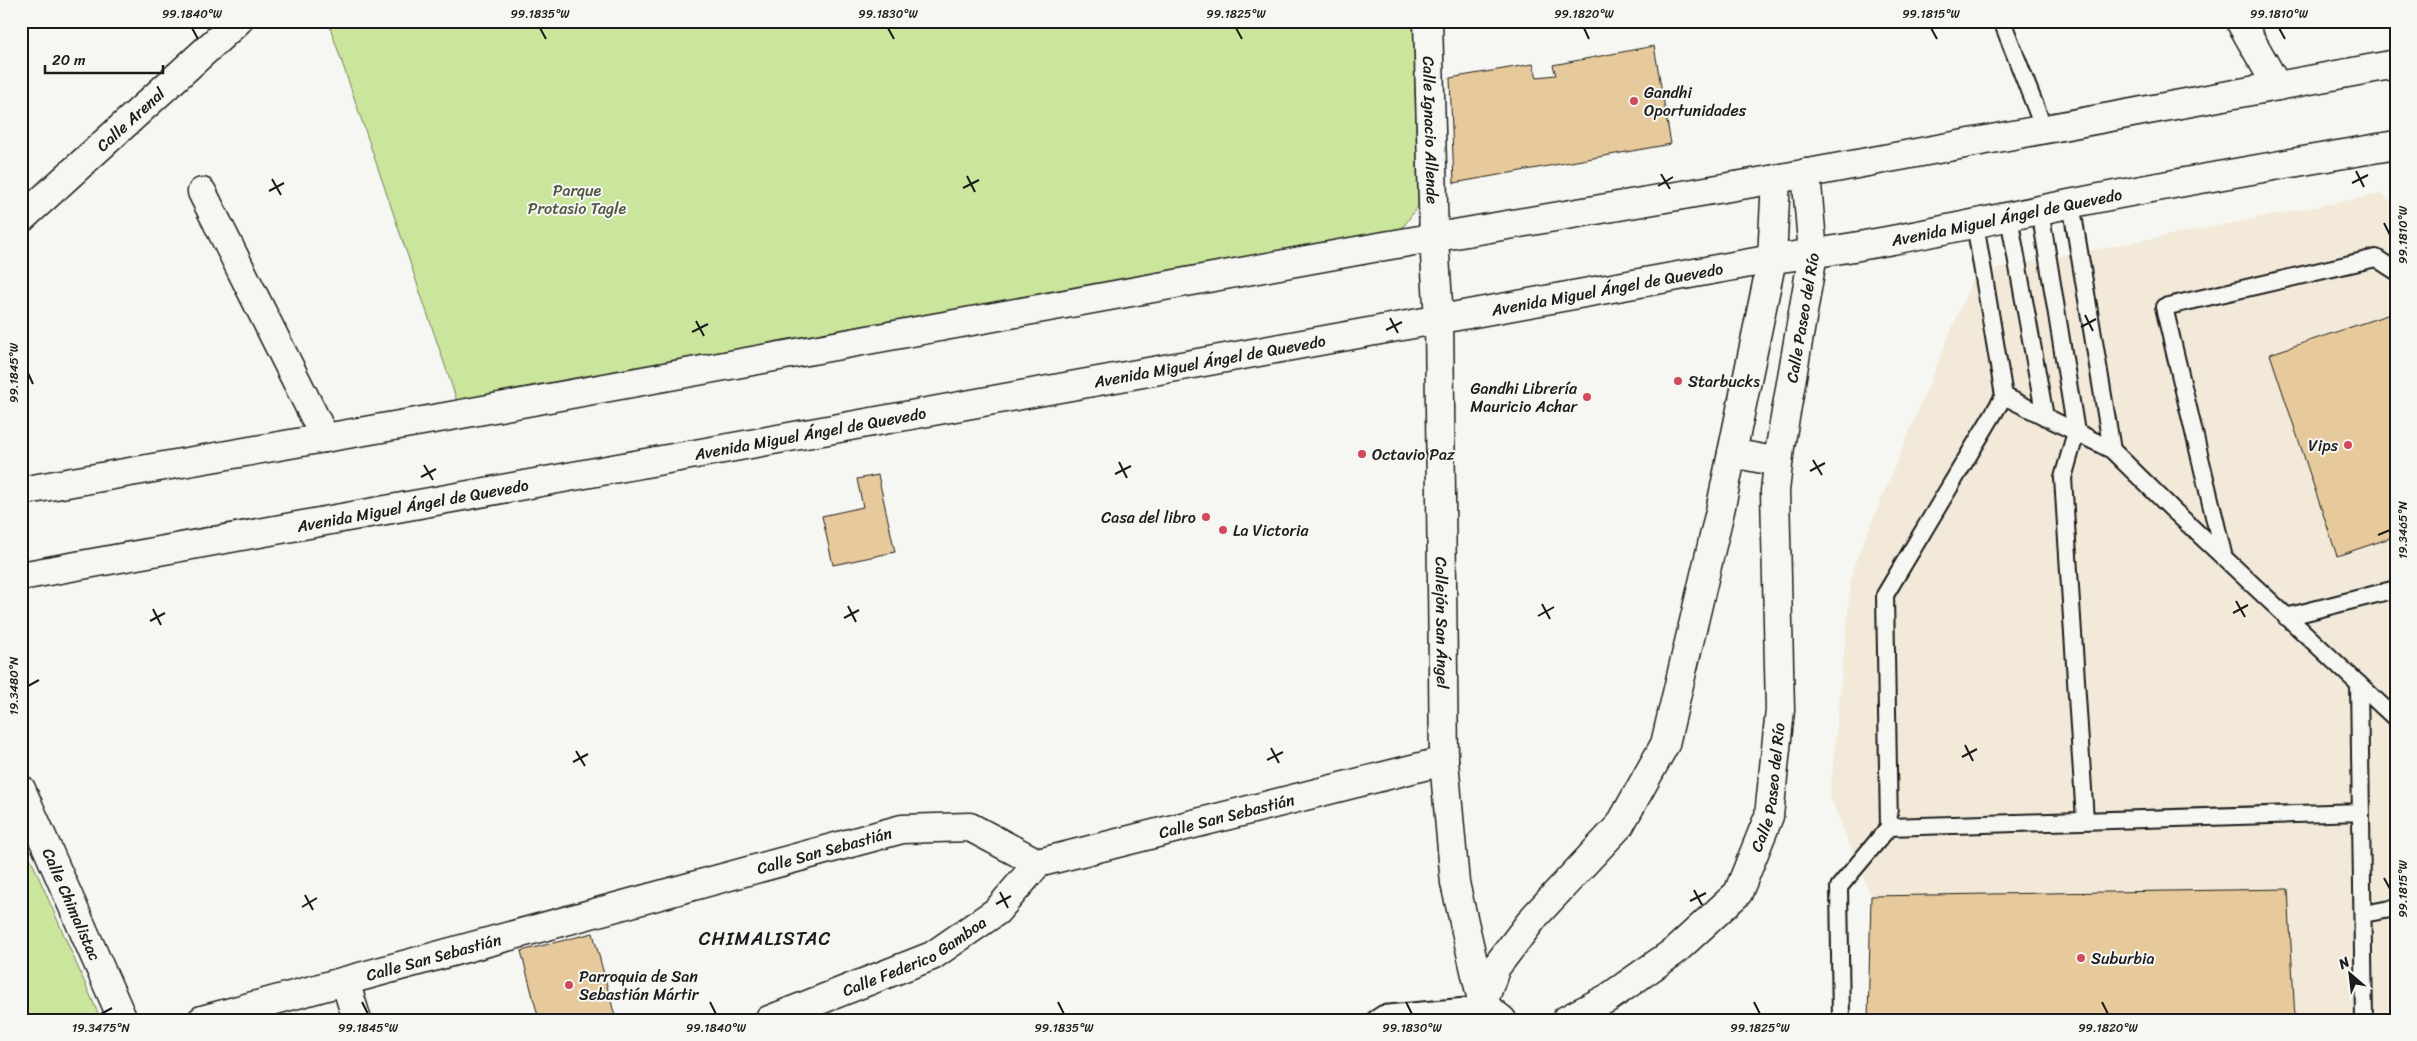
<svg xmlns="http://www.w3.org/2000/svg" width="2417" height="1041" font-family="Sriracha,sans-serif">
<style>
.built{fill:#f2e9d8}
.green{fill:#cae59c;stroke:#73805c}
.building{fill:#e7ca9b;stroke:#1c1c1c}
.lines{fill:none;stroke-linecap:round;stroke-linejoin:round}
.service-casing{stroke:#1c1c1c;stroke-width:20}
.minor-casing{stroke:#1c1c1c;stroke-width:31}
.tertiary-casing{stroke:#1c1c1c;stroke-width:31}
.secondary-casing{stroke:#1c1c1c;stroke-width:31}
.service{stroke:#f6f6f2;stroke-width:16}
.minor{stroke:#f6f6f2;stroke-width:28}
.tertiary{stroke:#f6f6f2;stroke-width:28}
.secondary{stroke:#f6f6f2;stroke-width:28}
.ticks{fill:none;stroke:#1c1c1c;stroke-width:2}
.poi-dot{fill:#d1495b;stroke:#f6f6f2;stroke-width:2}
.labels{text-anchor:middle;dominant-baseline:central;stroke-width:4;stroke-linejoin:round;paint-order:stroke}
.poi-label{font-size:16px;fill:#1c1c1c;stroke:#f6f6f2;text-anchor:start}
.street-label{font-size:16px;fill:#1c1c1c;stroke:#f6f6f2}
.park-label{font-size:16px;fill:#505842;stroke:#f6f6f2}
.quarter-label{font-size:19px;letter-spacing:1px;fill:#1c1c1c;stroke:#f6f6f2}
.neatline{fill:none;stroke:#1c1c1c;stroke-width:2}
.ticks-label{font-size:12px;text-anchor:middle;fill:#1c1c1c}
</style>
<rect width="100%" height="100%" fill="#f6f6f2"/>
<filter id="ink" filterUnits="userSpaceOnUse"><feTurbulence type="fractalNoise" baseFrequency=".02" numOctaves="2"/><feDisplacementMap in="SourceGraphic" scale="10" xChannelSelector="R" yChannelSelector="G"/><feConvolveMatrix kernelMatrix="1 2 1 2 8 2 1 2 1" color-interpolation-filters="sRGB"/></filter>
<g filter="url(#ink)">
<!-- built -->
<path class="built" d="M2381,194L2396,205V1020H1868L1871,896L1830,796L1852,570L1975,273Z"/>
<!-- green -->
<path class="green" d="M328,21H1413L1418,206L1401,230L457,401Z
M21,840L26,848L101,1020H21Z"/>
<!-- building -->
<path class="building" d="M1654,46L1671,144L1454,183L1450,78L1533,64L1537,77L1556,75L1553,65Z
M2396,312V536L2337,556L2270,354Z
M878,475L895,552L833,565L822,516L863,507L857,479Z
M2288,889L2295,1020H1868L1871,896Z
M593,933L616,1020H539L521,951Z"/>
<g class="lines">
<defs>
<path id="service" d="M2002,21L2044,129
M2071,203L2112,450
M2040,210L2076,432L2063,478L2085,820
M2009,217L2045,417
M2004,396L2112,450L2172,509L2396,719
M2224,558L2164,307L2376,258L2396,271
M2286,617L2396,589
M2359,684L2364,1020
M1889,827L2361,812
M2363,914L2396,908
M1374,1020L1383,1014L1483,1005
M1841,1020L1839,887L1889,827L1885,595L2004,396L1975,224"/>
<g id="minor">
<path id="s1" d="M1428,21L1434,239L1439,320L1444,761L1455,883L1483,1005L1502,1020"/>
<path d="M2240,21L2277,86"/>
<path d="M202,192L325,438"/>
<path d="M1732,453L1778,462"/>
<path id="s2" d="M21,789L123,1020"/>
<path d="M345,981L357,1020"/>
<path d="M1482,1006L1496,967L1535,916L1620,825L1665,744L1720,511L1772,259L1776,179"/>
<path id="s3" d="M202,1020L902,829L970,827L1038,863L1444,761"/>
<path id="s4" d="M769,1020L932,956L997,911L1038,863"/>
<path id="s5" d="M1566,1020L1608,998L1675,951L1738,893L1769,816L1780,710L1775,491L1780,447L1813,254L1806,173"/>
</g>
<g id="tertiary">
<path id="s6" d="M21,219L238,21"/>
</g>
<g id="secondary">
<path d="M21,491L445,417L1373,248L1776,179L2396,64"/>
<path id="s7" d="M21,576L1772,259C1872,247 1970,224 2069,204C2177,182 2287,164 2396,145"/>
</g>
</defs>
<!-- service casing -->
<use href="#service" class="service-casing"/>
<!-- minor casing -->
<use href="#minor" class="minor-casing"/>
<!-- tertiary casing -->
<use href="#tertiary" class="tertiary-casing"/>
<!-- secondary casing -->
<use href="#secondary" class="secondary-casing"/>
<!-- service -->
<use href="#service" class="service"/>
<!-- minor -->
<use href="#minor" class="minor"/>
<!-- tertiary -->
<use href="#tertiary" class="tertiary"/>
<!-- secondary -->
<use href="#secondary" class="secondary"/>
</g>
</g>
<!-- ticks -->
<path class="ticks" d="M192,28L198,39M540,28L546,39M888,28L894,39M1236,28L1242,39M1584,28L1589,39M1931,28L1937,39M2279,28L2285,39M2356,171L2364,187M1661,174L1670,189M967,176L975,192M272,179L281,195M2352,183L2368,175M1658,186L1673,177M963,188L979,180M269,191L284,183M2384,223L2390,235M2085,315L2093,331M1390,318L1398,333M696,321L704,336M2081,327L2096,319M1386,330L1402,322M692,332L708,324M28,373L33,384M1813,460L1822,475M1119,462L1127,478M424,465L433,480M1810,471L1825,463M1115,474L1131,466M421,477L436,469M2378,535L2390,530M2236,601L2245,617M1542,604L1550,619M848,606L856,622M153,609L161,625M2233,613L2248,605M1538,616L1554,607M844,618L859,610M150,621L165,613M28,686L39,680M1965,745L1973,761M1271,748L1279,763M576,751L585,766M1962,757L1977,749M1267,760L1283,752M573,762L588,754M2384,878L2390,889M1694,890L1702,905M1000,892L1008,908M305,895L313,910M1690,901L1706,893M996,904L1011,896M302,907L317,898M362,1002L368,1014M710,1002L716,1014M1058,1002L1064,1014M1406,1002L1412,1014M1754,1002L1760,1014M2102,1002L2108,1014M101,1014L112,1008"/>
<!-- markers -->
<g class="poi-dot">
<circle cx="1634" cy="101" r="5"/>
<circle cx="1678" cy="381" r="5"/>
<circle cx="1587" cy="397" r="5"/>
<circle cx="2348" cy="445" r="5"/>
<circle cx="1362" cy="454" r="5"/>
<circle cx="1206" cy="517" r="5"/>
<circle cx="1223" cy="530" r="5"/>
<circle cx="2081" cy="958" r="5"/>
<circle cx="569" cy="985" r="5"/>
</g>
<g class="labels">
<!-- poi labels -->
<g class="poi-label">
<text x="1644" y="92">Gandhi<tspan x="1644" dy="18">Oportunidades</tspan></text>
<text x="1688" y="381">Starbucks</text>
<text x="1577" y="388" text-anchor="end">Gandhi Librería<tspan x="1577" dy="18">Mauricio Achar</tspan></text>
<text x="2338" y="445" text-anchor="end">Vips</text>
<text x="1372" y="454">Octavio Paz</text>
<text x="1196" y="517" text-anchor="end">Casa del libro</text>
<text x="1233" y="530">La Victoria</text>
<text x="2091" y="958">Suburbia</text>
<text x="579" y="976">Parroquia de San<tspan x="579" dy="18">Sebastián Mártir</tspan></text>
</g>
<!-- street labels -->
<g class="street-label">
<text stroke="none"><textPath href="#s6" startOffset="148">Calle Arenal</textPath></text>
<text stroke="none"><textPath href="#s1" startOffset="109">Calle Ignacio Allende</textPath></text>
<text stroke="none"><textPath href="#s7" startOffset="2018">Avenida Miguel Ángel de Quevedo</textPath></text>
<text stroke="none"><textPath href="#s7" startOffset="1612">Avenida Miguel Ángel de Quevedo</textPath></text>
<text stroke="none"><textPath href="#s5" startOffset="799">Calle Paseo del Río</textPath></text>
<text stroke="none"><textPath href="#s7" startOffset="1208">Avenida Miguel Ángel de Quevedo</textPath></text>
<text stroke="none"><textPath href="#s7" startOffset="802">Avenida Miguel Ángel de Quevedo</textPath></text>
<text stroke="none"><textPath href="#s7" startOffset="398">Avenida Miguel Ángel de Quevedo</textPath></text>
<text stroke="none"><textPath href="#s1" startOffset="602">Callejón San Ángel</textPath></text>
<text stroke="none"><textPath href="#s5" startOffset="326">Calle Paseo del Río</textPath></text>
<text stroke="none"><textPath href="#s3" startOffset="1065">Calle San Sebastián</textPath></text>
<text stroke="none"><textPath href="#s3" startOffset="645">Calle San Sebastián</textPath></text>
<text stroke="none"><textPath href="#s2" startOffset="126">Calle Chimalistac</textPath></text>
<text stroke="none"><textPath href="#s4" startOffset="159">Calle Federico Gamboa</textPath></text>
<text stroke="none"><textPath href="#s3" startOffset="240">Calle San Sebastián</textPath></text>
</g>
<!-- park labels -->
<g class="park-label">
<text x="577" y="190">Parque<tspan x="577" dy="18">Protasio Tagle</tspan></text>
</g>
<!-- quarter labels -->
<g class="quarter-label">
<text x="765" y="938">CHIMALISTAC</text>
</g>
</g>
<!-- margin -->
<rect width="2417" height="1041" fill="none" stroke="#f6f6f2" stroke-width="55"/>
<!-- north arrow -->
<g transform="translate(2350 974) rotate(332)" stroke="#f6f6f2" stroke-width="4" paint-order="stroke">
<path d="M0-4L9 19L0 12L-9 19Z" fill="#1c1c1c"/>
<text y="-8" font-size="14" font-weight="bold" text-anchor="middle" fill="#1c1c1c">N</text>
</g>
<!-- scale -->
<path d="M45 65v8h118v-8" fill="none" stroke="#1c1c1c" stroke-width="2.5"/>
<text x="52" y="65" font-size="15" fill="#1c1c1c" stroke="#f6f6f2" stroke-width="4" paint-order="stroke">20 m</text>
<rect x="28" y="28" width="2362" height="986" class="neatline"/>
<g class="ticks-label">
<text x="192" y="18">99.1840°W</text>
<text x="540" y="18">99.1835°W</text>
<text x="888" y="18">99.1830°W</text>
<text x="1236" y="18">99.1825°W</text>
<text x="1584" y="18">99.1820°W</text>
<text x="1931" y="18">99.1815°W</text>
<text x="2279" y="18">99.1810°W</text>
<text transform="translate(2403 235) rotate(-90)" y="4">99.1810°W</text>
<text transform="translate(14 373) rotate(-90)" y="4">99.1845°W</text>
<text transform="translate(2403 530) rotate(-90)" y="4">19.3465°N</text>
<text transform="translate(14 686) rotate(-90)" y="4">19.3480°N</text>
<text transform="translate(2403 889) rotate(-90)" y="4">99.1815°W</text>
<text x="101" y="1032">19.3475°N</text>
<text x="368" y="1032">99.1845°W</text>
<text x="716" y="1032">99.1840°W</text>
<text x="1064" y="1032">99.1835°W</text>
<text x="1412" y="1032">99.1830°W</text>
<text x="1760" y="1032">99.1825°W</text>
<text x="2108" y="1032">99.1820°W</text>
</g>
</svg>
